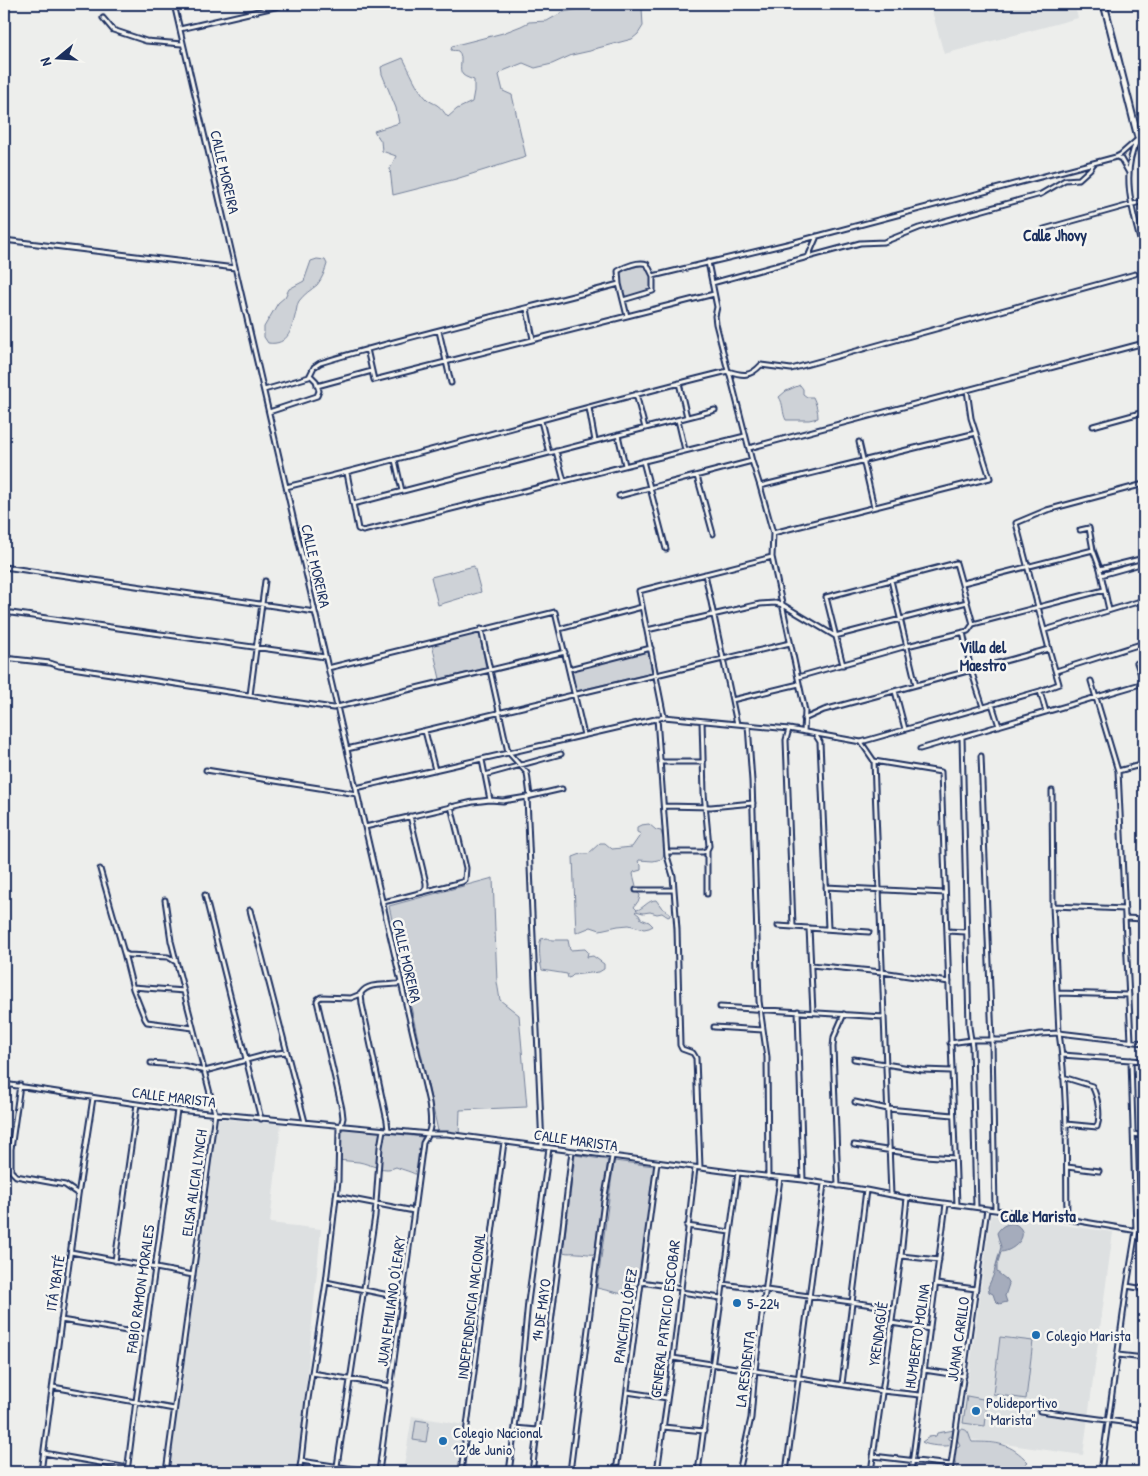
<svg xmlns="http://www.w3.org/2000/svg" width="1148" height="1476" font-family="'Patrick Hand',sans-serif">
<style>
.built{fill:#dde0e1}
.green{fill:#ced2d7;stroke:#74809a}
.water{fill:#a5acbc;stroke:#6e7a96}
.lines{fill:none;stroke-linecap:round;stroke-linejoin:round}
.street-casing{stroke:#1b2f5e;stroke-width:7}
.primary-casing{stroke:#1b2f5e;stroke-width:9}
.street{stroke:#f6f6f2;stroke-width:3}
.primary{stroke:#f6f6f2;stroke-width:5}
.poi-dot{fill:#1f6fb2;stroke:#f6f6f2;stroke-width:2}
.labels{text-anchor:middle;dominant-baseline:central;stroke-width:5;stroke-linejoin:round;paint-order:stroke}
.street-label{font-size:15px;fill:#1b2f5e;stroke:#f6f6f2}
.poi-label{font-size:15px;fill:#1b2f5e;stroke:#f6f6f2;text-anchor:start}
.neighbourhood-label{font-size:16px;font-weight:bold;fill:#1b2f5e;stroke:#f6f6f2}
</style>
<rect width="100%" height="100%" fill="#edeeec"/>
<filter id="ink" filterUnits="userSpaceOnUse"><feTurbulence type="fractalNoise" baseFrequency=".02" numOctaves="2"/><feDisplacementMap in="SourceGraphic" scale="10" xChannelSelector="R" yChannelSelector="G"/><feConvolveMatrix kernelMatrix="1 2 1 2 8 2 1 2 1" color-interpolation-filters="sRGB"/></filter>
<g filter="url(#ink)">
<!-- built -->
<path class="built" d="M930,4H1074L1078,18L944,54Z
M213,1118L281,1124L270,1223L321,1229L298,1472H168Z
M991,1215L1113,1232L1083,1455L960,1438Z
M412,1416L464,1425L457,1472H403Z"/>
<!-- green -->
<path class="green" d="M598,4H646L642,8L643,26L638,34L632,39L598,48L590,51L572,55L552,64L535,68L523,63L503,71L499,75L503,91L512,95L526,157L456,179L393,195L390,169L396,156L382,151L381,141L374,131L399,123L396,108L382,74L381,67L403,58C410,71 416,88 427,99C430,102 434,103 437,105C442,108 444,113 448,117L457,109L472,102L474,91V80C471,79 465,77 463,75C457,69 465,57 458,51C456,50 453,51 451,50L452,46L503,33L521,26L529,22L547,21L563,12L580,9Z
M317,259L325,260L327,264C325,271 322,279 317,285C311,290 304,294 299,301C297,304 297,308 296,312C292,328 289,346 268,343L264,337V327L274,310L278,303L285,297L289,289L304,281L311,261Z
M642,265C652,267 651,281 651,290L649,292L625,297L623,295L619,273L622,271Z
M800,385L803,389V394L807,397H813C816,403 818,411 818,418L809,420H786C782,413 784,404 779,397L786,391Z
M474,566L481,592L438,605L431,577Z
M479,632L486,668L440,679L432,644Z
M648,651L652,673L576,691L572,671Z
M649,824L656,830L661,831L666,849L662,859L653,861L639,860L638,862L641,865V870L634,872L633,874L636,886L633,889L640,895L639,900L634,907L637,910C644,908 648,900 656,900L662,908L670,913V916L668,917L662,913L657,914L650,912L643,913L636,911L635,912L639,915L641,919L649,922L653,926L649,928L644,929L629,925L618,926L600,930L591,927L576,933L573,857L581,854H588L600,843H605L612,849L632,847L641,834L637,832V827L641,825Z
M493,878L497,982L500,1000L519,1015L527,1107L460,1110L459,1136L438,1131L389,906Z
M546,938L552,940H568L570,950L585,949L588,952L587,957L593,956L604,964V969L599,972L573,975L571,977L568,978L567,974L542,970C540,964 538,945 541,939Z
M340,1127L422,1137L418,1176C413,1172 403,1170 396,1167C385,1173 370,1164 359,1162C352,1161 344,1161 337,1160Z
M575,1155L608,1160L596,1242V1254C589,1255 584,1253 577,1253C572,1252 569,1254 563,1252Z
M614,1161L654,1166L648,1227L637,1304L631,1296L597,1288Z
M1000,1337L1033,1341L1026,1399L993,1394Z
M967,1396L988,1400L985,1426L963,1423Z
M416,1420L429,1422L426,1442L413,1440Z
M960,1429C970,1429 968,1435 972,1442C998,1442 1010,1443 1028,1462L1015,1472H958L954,1458L956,1448L960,1445L957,1439L950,1436L948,1437V1439L952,1441L953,1445C947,1447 927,1446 922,1442L929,1437L936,1436L937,1433Z"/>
<!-- water -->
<path class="water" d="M1013,1223C1034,1232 1015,1251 1001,1252L997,1265V1272L1006,1279L1009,1284L1005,1296L1007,1302L999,1304L995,1300L993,1294L989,1292L988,1287L993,1276L1001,1247L997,1233C1001,1226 1006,1224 1013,1223Z"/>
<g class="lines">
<defs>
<path id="street" d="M174,4L429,1103C431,1120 433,1128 423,1143L379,1472
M103,18L113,30L146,41L182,44
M180,29L288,4
M1137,141C1119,176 1135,219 1144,255
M1117,157L1121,159L1129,173
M1044,229L1144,201
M4,240L235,268
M808,257L860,243L884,242L919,228L1041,194L1065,180L1079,179L1090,169L1094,163
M708,262L717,307L715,316L716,324L728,371L730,375L752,461L760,486L773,533L772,557L805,711L804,732
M653,276L795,242L1116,157L1120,155L1138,139
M712,283L808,257L817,236
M623,300L653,291V276L647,264C639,261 625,266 618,271L619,284L627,316
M527,309L533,339
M439,331L451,383
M367,349L374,380L714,294
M679,383L687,417
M317,386L372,371
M264,390L309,377L314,367L320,363C418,333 519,311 619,284
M636,394L645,428
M589,408L595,441
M269,412L317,396L319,391L316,381L310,375
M678,420L685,450
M541,421L549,453
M1093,426L1144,412
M618,435L625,465
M859,442L874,507
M749,448L1144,343
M556,451L564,481
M395,460L402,491
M643,461L666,549
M347,473L358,529L363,531L745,436
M697,476L713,534
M760,486L976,433
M286,487C434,452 580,407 728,371C743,376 750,377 761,365L791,369L1135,274
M619,496L752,461
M353,504L715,410
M1080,530L1089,528L1093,550L1100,569L1109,610
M773,533L990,478L971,418L967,390
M4,567L315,612
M1100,569L1144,558
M705,574L737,724
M1101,575L1144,563
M891,580L916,685
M963,583L1093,550
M4,612L325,657
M481,629L508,752L527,773L530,796
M559,629L642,607
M647,630L760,604L775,603L783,605L835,636L967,602
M1045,630L1144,600
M963,632L971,670L983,707
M4,658L50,663L59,666L333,708L565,652
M1137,663L1144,684
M843,665L826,597L956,563L973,624
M328,668L555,612L584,735
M569,669L651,648
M1056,671L1144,643
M798,677L907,646L968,631L973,624L1104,590
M1091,681L1118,771L1131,1041
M895,691L905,729
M1040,691L1046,712
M250,695L265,581
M732,700L799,684
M992,704L999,726
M664,717L639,591L772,557
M657,718L667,856L673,876L677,929L680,1045L682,1049L693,1053L696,1058L700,1168
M804,719L824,710L1049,649
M748,725L752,781L759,1001L767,1057L768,1177
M789,729L786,740L793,926
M425,731L435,770
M815,734L820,742L828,928
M962,737L969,1027L972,1046L976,1207
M861,742L874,761L891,1195
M347,749L790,643
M920,749L1144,683
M981,756L992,1041L995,1210
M482,760L490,800
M874,761L941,772L957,1205
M660,762H703
M206,770L357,794
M1118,771L1144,764
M485,775L561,754
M356,788L664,717L789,729L861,742L1040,691L1059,684L1049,649L1016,523L1047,510L1144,484
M1052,791L1053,906L1059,1033C1068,1094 1066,1157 1067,1219
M664,806L711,807L753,803
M410,816L426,883V888L423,892
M365,827L473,802L490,800L503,801L527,797
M707,850V894
M667,852H703L707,850L709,846L704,793L702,721
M100,869L124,953L128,955L168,957L176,962
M826,887L945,893
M636,890H674
M205,895L261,1119
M165,900L171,941L215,1113L166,1472
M383,902L400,898L462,882L465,880L466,868L451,806
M1053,906L1125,909
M250,910L305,1122
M1125,918L1144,919
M778,926L869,932
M809,928L813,1012
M947,931L966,932
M124,953L133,989L145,1019L147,1022L193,1028
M811,965L882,972L949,982
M133,987L184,991
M1058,993L1129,995
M720,1007L884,1017
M798,1011L803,1180
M714,1027L763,1030
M950,1043L971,1040H1005L1040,1034L1059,1033L1144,1043
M1062,1055L1144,1061
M854,1059L922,1070L951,1071
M151,1063L185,1066L205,1071L269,1054L286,1052
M1063,1077L1092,1086C1098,1097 1101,1115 1097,1127L1066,1124
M4,1084L177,1110L429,1134H447L738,1173L803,1180L866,1190L907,1198L1038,1216L1067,1219L1144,1232
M20,1085L11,1149V1171L16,1176L65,1185L78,1194
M855,1102L888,1109L953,1115
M341,1126L343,1118L342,1109L317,1001L318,999L321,997L351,998L361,994
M388,1130L387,1121L362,1004L361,993C370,981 388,987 401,983
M1134,1134L1144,1136
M854,1145L925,1156L955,1158
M542,1147L527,797L562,789
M1067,1167L1099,1171
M838,1186L833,1047L834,1037L844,1014
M336,1196L414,1211
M687,1226L730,1232
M71,1252L193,1275
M901,1256L939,1260
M115,1261L137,1104
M326,1282L403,1298
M641,1282L681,1288
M723,1284L894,1308
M936,1284L976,1289
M1127,1286L1144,1289
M681,1292L721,1298
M61,1320L145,1334
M891,1323L930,1329
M1118,1355L1144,1358
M673,1358L882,1391L920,1395
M924,1370L964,1376
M312,1373L391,1386
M842,1384L866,1190
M53,1387L174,1409
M627,1392L667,1398
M1040,1411L1144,1425
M663,1427L704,1431
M515,1428L537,1430
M44,1453L128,1468
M873,1456L951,1465
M301,1461L308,1399L326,1282L338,1181L339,1126
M337,1466L375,1216L380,1147L383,1130
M41,1472L78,1195L93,1098
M127,1472L136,1401L155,1268L177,1110
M299,1472L301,1461L373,1472
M461,1472L504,1142
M509,1472L518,1405L528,1302L549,1148
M532,1472L560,1252L572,1151
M570,1472L604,1201L612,1157
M616,1472L657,1163
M657,1472L673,1358L695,1168
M698,1472L738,1173
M739,1472L751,1418L755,1370L780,1178
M786,1472L824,1184
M871,1472L901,1256L907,1198
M911,1472L946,1204
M950,1472L987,1209
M1101,1472L1127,1286L1136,1231L1131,1060"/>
<path id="primary" d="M1104,4L1144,161"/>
</defs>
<!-- street casing -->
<use href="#street" class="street-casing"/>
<!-- primary casing -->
<use href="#primary" class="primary-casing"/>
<!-- street -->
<use href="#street" class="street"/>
<!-- primary -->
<use href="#primary" class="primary"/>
</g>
</g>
<!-- markers -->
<g class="poi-dot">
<circle cx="737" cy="1303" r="5"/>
<circle cx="1036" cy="1335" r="5"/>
<circle cx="976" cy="1411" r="5"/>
<circle cx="443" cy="1441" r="5"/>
</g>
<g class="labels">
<!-- street labels -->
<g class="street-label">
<text transform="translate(225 172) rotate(77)">CALLE MOREIRA</text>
<text transform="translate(316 566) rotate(77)">CALLE MOREIRA</text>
<text transform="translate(407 961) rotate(77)">CALLE MOREIRA</text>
<text transform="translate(174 1097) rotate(7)">CALLE MARISTA</text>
<text transform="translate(576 1140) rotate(8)">CALLE MARISTA</text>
<text transform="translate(194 1183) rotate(-82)">ELISA ALICIA LYNCH</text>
<text transform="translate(55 1283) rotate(-81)">ITÁ YBATÉ</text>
<text transform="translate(140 1289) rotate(-82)">FABIO RAMON MORALES</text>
<text transform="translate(391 1301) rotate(-82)">JUAN EMILIANO O'LEARY</text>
<text transform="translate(471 1306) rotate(-83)">INDEPENDENCIA NACIONAL</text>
<text transform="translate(541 1310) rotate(-82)">14 DE MAYO</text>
<text transform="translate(625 1316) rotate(-82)">PANCHITO LÓPEZ</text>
<text transform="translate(665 1319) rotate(-83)">GENERAL PATRICIO ESCOBAR</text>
<text transform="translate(878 1334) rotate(-82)">YRENDAGÜÉ</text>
<text transform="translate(917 1336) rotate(-82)">HUMBERTO MOLINA</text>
<text transform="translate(958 1339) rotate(-82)">JUANA CARILLO</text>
<text transform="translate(745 1369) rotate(-83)">LA RESIDENTA</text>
</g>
<!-- poi labels -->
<g class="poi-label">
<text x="747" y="1303">5-224</text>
<text x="1046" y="1335">Colegio Marista</text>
<text x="986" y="1402">Polideportivo<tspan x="986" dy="17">"Marista"</tspan></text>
<text x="453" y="1432">Colegio Nacional<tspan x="453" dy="17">12 de Junio</tspan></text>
</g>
<!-- neighbourhood labels -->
<g class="neighbourhood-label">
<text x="1055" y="235">Calle Jhovy</text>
<text x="983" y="647">Villa del<tspan x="983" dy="18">Maestro</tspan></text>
<text x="1038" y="1216">Calle Marista</text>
</g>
</g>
<!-- margin -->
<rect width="1148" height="1476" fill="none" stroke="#f6f6f2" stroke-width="20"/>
<rect x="10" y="10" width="1128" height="1456" fill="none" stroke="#1b2f5e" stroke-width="2" filter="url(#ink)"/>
<!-- north arrow -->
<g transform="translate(58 58) rotate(252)" stroke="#f6f6f2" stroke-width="4" paint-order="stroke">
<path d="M0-4L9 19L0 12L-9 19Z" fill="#1b2f5e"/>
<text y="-8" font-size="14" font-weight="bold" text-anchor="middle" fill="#1b2f5e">N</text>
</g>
</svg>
